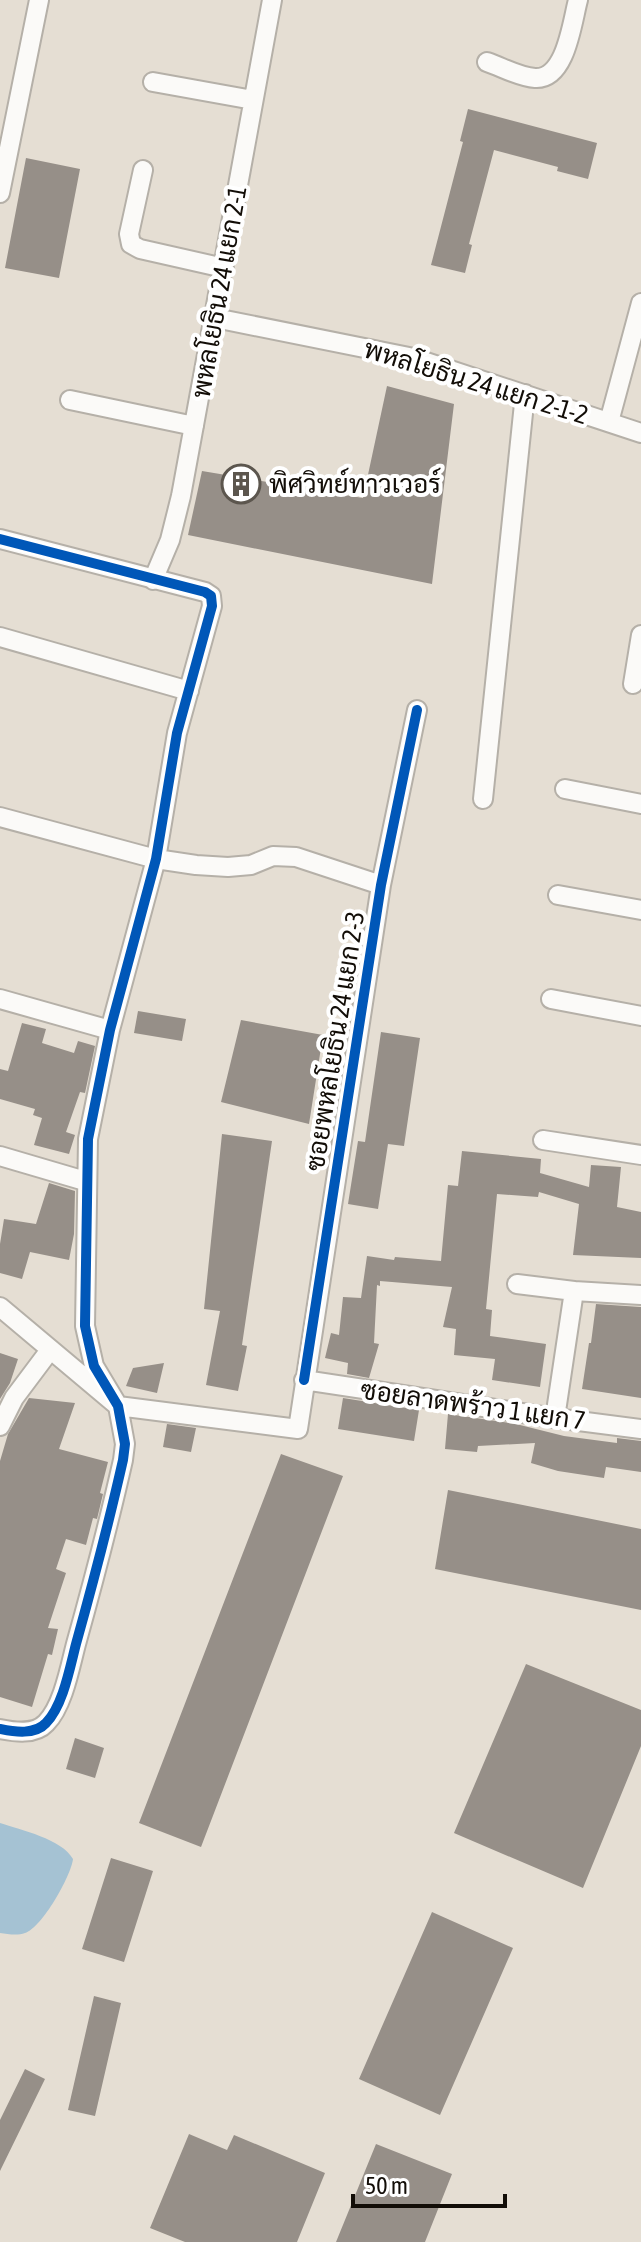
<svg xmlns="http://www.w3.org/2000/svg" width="641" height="2242" font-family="'Asap Condensed',Sarabun,sans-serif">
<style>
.water{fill:#a5c2d3}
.building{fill:#968f88}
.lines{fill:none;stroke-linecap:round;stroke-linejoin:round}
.street-casing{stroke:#b5b0a8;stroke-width:22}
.street{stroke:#fbfaf8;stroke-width:18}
.cycleway-casing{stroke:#fff;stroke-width:15}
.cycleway{stroke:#0057b8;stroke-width:10}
.labels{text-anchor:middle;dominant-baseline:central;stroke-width:8;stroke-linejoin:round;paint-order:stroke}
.street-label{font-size:26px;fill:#120d07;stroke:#fff}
.poi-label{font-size:26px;fill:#120d07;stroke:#fff;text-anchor:start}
</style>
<rect width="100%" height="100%" fill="#e5ded3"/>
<!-- water -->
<path class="water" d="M0,1823C21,1830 62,1839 73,1859C71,1876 42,1928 25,1933C17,1936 8,1934 0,1933Z"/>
<!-- building -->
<path class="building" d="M468,109L597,143L588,179L557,171L558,167L494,150L469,244L472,245L465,273L431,265L463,142L460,141Z
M26,158L80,169L59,278L5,268Z
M387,386L454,404L432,584L188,535L202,471L363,498Z
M138,1011L186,1019L182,1041L134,1033Z
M241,1020L323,1035L309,1124L221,1102Z
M22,1023L46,1029L42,1043L74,1053L78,1041L95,1046L85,1093L80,1092L66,1132L75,1135L69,1154L34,1145L42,1118L33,1115L35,1109L0,1099V1069L8,1071Z
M381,1032L420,1038L404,1146L388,1144L378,1209L348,1204L358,1141L365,1142Z
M222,1134L272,1141L242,1345L247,1346L238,1391L206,1385L220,1311L204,1309Z
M462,1151L541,1159L540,1173L589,1187L591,1165L621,1167L617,1207L641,1212V1258L573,1255L579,1204L539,1192L538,1197L497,1194L486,1309L492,1310L490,1336L546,1344L540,1387L492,1380L495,1359L454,1355L456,1329L443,1327L452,1287L380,1281V1286L377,1285L374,1343L379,1344L369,1378L347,1374L348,1363L325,1358L331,1333L339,1335L343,1297L361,1298L367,1256L394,1260L395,1257L441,1261L448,1185L458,1186Z
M49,1183L75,1191L74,1234L69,1260L30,1252L22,1279L0,1273V1244L4,1219L36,1224Z
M596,1304L641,1307V1398L582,1389L589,1343H591Z
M0,1353L18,1359L10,1383L0,1399Z
M164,1363L157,1393L126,1386L133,1368Z
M29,1398L75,1403L59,1449L108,1462L100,1493L103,1494L97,1519L93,1518L86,1545L66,1539L56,1569L66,1573L48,1628L58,1629L52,1655L48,1654L32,1707L0,1697V1461L8,1434Z
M343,1398L419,1410L414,1441L338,1429Z
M448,1414L516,1424L564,1436L617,1443V1438L641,1441V1472L606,1467L604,1478L558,1471L531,1463L535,1443L478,1446L477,1452L445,1449Z
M167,1424L196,1428L191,1452L163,1447Z
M281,1454L343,1476L201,1847L139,1823Z
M448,1490L641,1529V1610L435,1569Z
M526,1664L641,1710V1746L583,1888L454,1833Z
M75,1738L104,1748L95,1778L66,1769Z
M111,1858L153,1871L124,1962L82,1949Z
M432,1912L513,1948L440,2115L359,2079Z
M94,1996L121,2003L95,2116L68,2110Z
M25,2069L45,2079L0,2171V2120Z
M189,2134L227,2150L234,2135L325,2173L297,2242H185L150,2228Z
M376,2144L452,2174L425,2242H336Z"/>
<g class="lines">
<defs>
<path id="street" d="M487,62C502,67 519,77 535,78C566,80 572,22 578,0
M153,82L253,100
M143,170L129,234L131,244L140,249L224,268
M0,193L39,0
M215,318L414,358L641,433
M70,400L194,426
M609,422L641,303
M0,539L205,592L211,596L212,606L177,733L156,859L110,1030L88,1139L85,1326L94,1366L118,1406L125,1444L123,1460C109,1522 93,1583 76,1644C70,1667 63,1706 46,1723C35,1735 15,1732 0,1729
M153,580L170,540L181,496L272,0
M0,637L189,691
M633,684L641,635
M565,789L641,804
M483,799L525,394
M0,817L156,859L196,865L228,867L251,865L273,856L296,857L381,885
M558,895L641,910
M0,999L110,1030
M551,999L641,1016
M543,1140L641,1155
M0,1156L85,1181
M517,1284L574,1291L641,1295
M0,1307L118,1406L298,1429L381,885L417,710
M304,1380L555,1418L641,1429
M555,1418L574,1291
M0,1426L14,1398L50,1350"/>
</defs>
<!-- street casing -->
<use href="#street" class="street-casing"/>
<!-- street -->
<use href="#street" class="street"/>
<defs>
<path id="cycleway" d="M0,539L205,592L211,596L212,606L177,733L156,859L110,1030L88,1139L85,1326L94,1366L118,1406L125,1444L123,1460C109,1522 93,1583 76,1644C70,1667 63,1706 46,1723C35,1735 15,1732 0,1729
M304,1380L381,885L417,710"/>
</defs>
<!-- cycleway casing -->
<use href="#cycleway" class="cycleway-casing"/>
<!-- cycleway -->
<use href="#cycleway" class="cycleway"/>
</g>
<!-- icons -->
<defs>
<symbol id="building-ring" viewBox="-11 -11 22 22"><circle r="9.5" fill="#fff" stroke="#5c564e" stroke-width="1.5"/><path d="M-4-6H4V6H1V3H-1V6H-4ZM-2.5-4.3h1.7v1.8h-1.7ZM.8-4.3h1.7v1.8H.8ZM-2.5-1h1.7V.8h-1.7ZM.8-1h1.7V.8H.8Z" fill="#5c564e"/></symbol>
</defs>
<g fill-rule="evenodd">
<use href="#building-ring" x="219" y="462" width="44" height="44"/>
</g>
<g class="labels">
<!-- street labels -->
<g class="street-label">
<text transform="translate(219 292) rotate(-80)">พหลโยธิน 24 แยก 2-1</text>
<text transform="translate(476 382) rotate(17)">พหลโยธิน 24 แยก 2-1-2</text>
<text transform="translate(335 1041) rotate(-81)">ซอยพหลโยธิน 24 แยก 2-3</text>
<text transform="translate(473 1405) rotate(8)">ซอยลาดพร้าว 1 แยก 7</text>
</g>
<!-- poi labels -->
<g class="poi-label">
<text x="269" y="484">พิศวิทย์ทาวเวอร์</text>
</g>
</g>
<!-- scale -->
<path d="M353 2194v12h152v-12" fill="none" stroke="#120d07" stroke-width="4"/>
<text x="365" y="2194" font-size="24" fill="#120d07" stroke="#ffffff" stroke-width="6" paint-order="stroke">50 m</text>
</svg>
